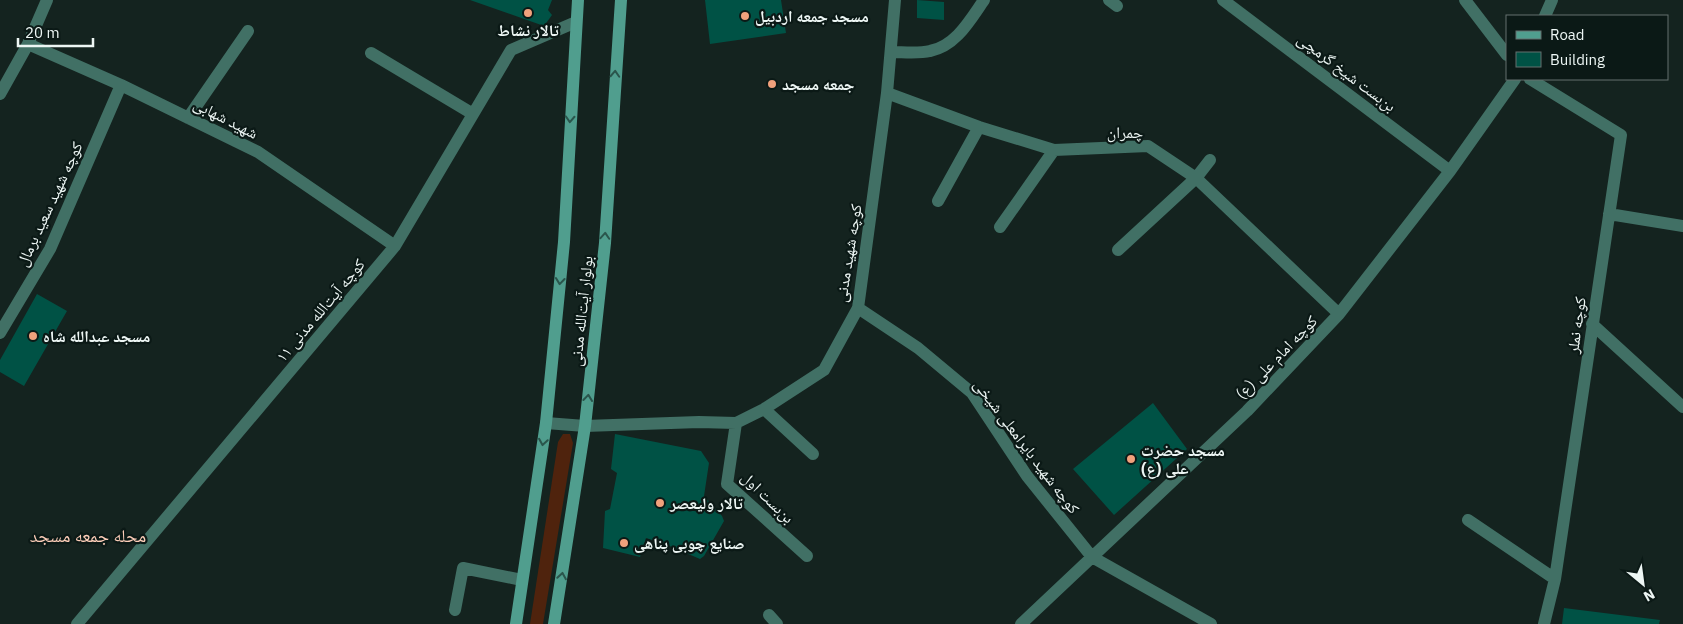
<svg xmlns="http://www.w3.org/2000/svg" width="1683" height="624" font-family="'IBM Plex Sans','Noto Naskh Arabic',sans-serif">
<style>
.green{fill:#4f230d}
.building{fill:#005245}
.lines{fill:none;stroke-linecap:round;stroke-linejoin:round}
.street{stroke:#417065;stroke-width:12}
.secondary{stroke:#509e8e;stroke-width:12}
.oneway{stroke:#2a554c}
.poi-dot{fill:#f1a17c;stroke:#0b1916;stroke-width:2}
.labels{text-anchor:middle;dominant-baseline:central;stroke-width:4.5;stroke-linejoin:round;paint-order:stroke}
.poi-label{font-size:16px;font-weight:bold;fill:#edf6f4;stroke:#0b1916;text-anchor:start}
.street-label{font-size:16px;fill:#edf6f4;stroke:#0b1916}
.neighbourhood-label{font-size:18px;fill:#fdceb9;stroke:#0b1916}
</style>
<rect width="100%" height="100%" fill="#14231f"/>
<!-- green -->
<path class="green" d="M563,434H570L573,443L543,624H530L558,442Z"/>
<!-- building -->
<path class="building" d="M470,0H552L548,10L552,15L544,26Z
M705,0H781L786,33L710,44Z
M917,0L944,2V20L917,18Z
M37,294L67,311L24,386L0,372V360Z
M1153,403L1187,449L1114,515L1073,469Z
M615,434L701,451L709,463L704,496L722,516L724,521L704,556L700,559L665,544L646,538L640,557L603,548L605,511L610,509L617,473L611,469Z
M1564,608L1660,620L1659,624H1562Z"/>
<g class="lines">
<!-- street -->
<path class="street" d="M1109,0L1117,6
M1223,0L1450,171
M1465,0L1507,55
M1545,16L1552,0
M28,44L121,85L258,152L395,246
M891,52C903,52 918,54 930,51C956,46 970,20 984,0
M371,53L473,114
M1530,79L1621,135L1555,579L1544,624
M887,93L979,127L1054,150L1148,146L1196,178L1339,314
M0,94L28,44L47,0
M188,118L248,31
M938,201L979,127
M1609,214L1683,226
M1000,227L1054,150
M1118,250L1196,178L1210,160
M858,308L918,348L972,393L1027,476L1092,557L1211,624
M1592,324L1683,407
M0,333L50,249L121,85
M764,409L813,454
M546,423L585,426L699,422L736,423L764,409L824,370L858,308L887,93L895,0
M736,423L727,484L807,556
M1468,520L1555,579
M455,610L463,568L522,580
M769,615L777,624
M77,624L395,246L511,50L576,22
M1021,624L1247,411L1339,314L1450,171L1515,79"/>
<!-- secondary -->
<path class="secondary" d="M516,624L546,423L564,242L578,0
M554,624L585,426L605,243L621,0"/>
</g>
<!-- one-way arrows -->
<defs><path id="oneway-chevron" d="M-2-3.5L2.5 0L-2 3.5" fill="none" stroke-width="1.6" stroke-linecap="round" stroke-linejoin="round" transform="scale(1.25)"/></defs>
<g class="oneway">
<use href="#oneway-chevron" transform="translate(615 74) rotate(-87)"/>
<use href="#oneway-chevron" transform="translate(570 119) rotate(93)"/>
<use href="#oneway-chevron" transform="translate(605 236) rotate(-86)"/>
<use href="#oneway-chevron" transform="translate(560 281) rotate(96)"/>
<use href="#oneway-chevron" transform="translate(588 398) rotate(-84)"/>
<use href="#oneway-chevron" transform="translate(543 442) rotate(99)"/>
<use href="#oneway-chevron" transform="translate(562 576) rotate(-81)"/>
</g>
<!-- markers -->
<g class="poi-dot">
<circle cx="528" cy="13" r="5"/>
<circle cx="745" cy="16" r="5"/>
<circle cx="772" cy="84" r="5"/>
<circle cx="33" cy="336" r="5"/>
<circle cx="1131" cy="459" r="5"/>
<circle cx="660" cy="503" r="5"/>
<circle cx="624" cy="543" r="5"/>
</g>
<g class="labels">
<!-- poi labels -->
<g class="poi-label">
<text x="755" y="16">مسجد جمعه اردبیل</text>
<text x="528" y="30" text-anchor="middle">تالار نشاط</text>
<text x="782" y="84">جمعه مسجد</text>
<text x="43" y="336">مسجد عبدالله شاه</text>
<text x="1141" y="450">مسجد حضرت<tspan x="1141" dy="18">علی (ع)</tspan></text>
<text x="670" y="503">تالار ولیعصر</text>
<text x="634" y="543">صنایع چوبی پناهی</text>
</g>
<!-- street labels -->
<g class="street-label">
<text transform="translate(1347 72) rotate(37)">بن‌بست شیخ گرمچی</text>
<text transform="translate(226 118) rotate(27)">شهید شهابی</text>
<text x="1125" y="132">چمران</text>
<text transform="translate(49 204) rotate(-65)">کوچه شهید سعید برمال</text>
<text transform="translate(848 253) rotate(-81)">کوچه شهید مدنی</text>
<text transform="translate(320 310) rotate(-50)">کوچه آیت‌الله مدنی ۱۱</text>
<text transform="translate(581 311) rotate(-84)">بولوار آیت‌الله مدنی</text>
<text transform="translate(1576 325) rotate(-82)">کوچه نملر</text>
<text transform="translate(1276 357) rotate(-46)">کوچه امام علی (ع)</text>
<text transform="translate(1027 446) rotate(53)">کوچه شهید بایرامعلی شیخی</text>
<text transform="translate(768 497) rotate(44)">بن‌بست اول</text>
</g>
<!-- neighbourhood labels -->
<g class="neighbourhood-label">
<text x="88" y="535">محله جمعه مسجد</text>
</g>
</g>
<!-- legend -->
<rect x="1506" y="15" width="162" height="65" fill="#0b1916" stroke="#65716f"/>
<rect x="1516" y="31" width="25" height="8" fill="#509e8e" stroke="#65716f"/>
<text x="1550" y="40" font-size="15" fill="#edf6f4">Road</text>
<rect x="1516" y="52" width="25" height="15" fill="#005245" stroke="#65716f"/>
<text x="1550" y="65" font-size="15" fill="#edf6f4">Building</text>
<!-- north arrow -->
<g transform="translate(1643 584) rotate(151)" stroke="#0b1916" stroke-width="4" paint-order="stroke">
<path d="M0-4L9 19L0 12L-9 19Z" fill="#edf6f4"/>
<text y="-8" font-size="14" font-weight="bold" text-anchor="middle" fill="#edf6f4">N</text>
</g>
<!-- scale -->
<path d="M18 38v8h75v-8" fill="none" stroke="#edf6f4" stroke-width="2.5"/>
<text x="25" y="38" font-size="15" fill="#edf6f4" stroke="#0b1916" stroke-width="4" paint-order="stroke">20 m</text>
</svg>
